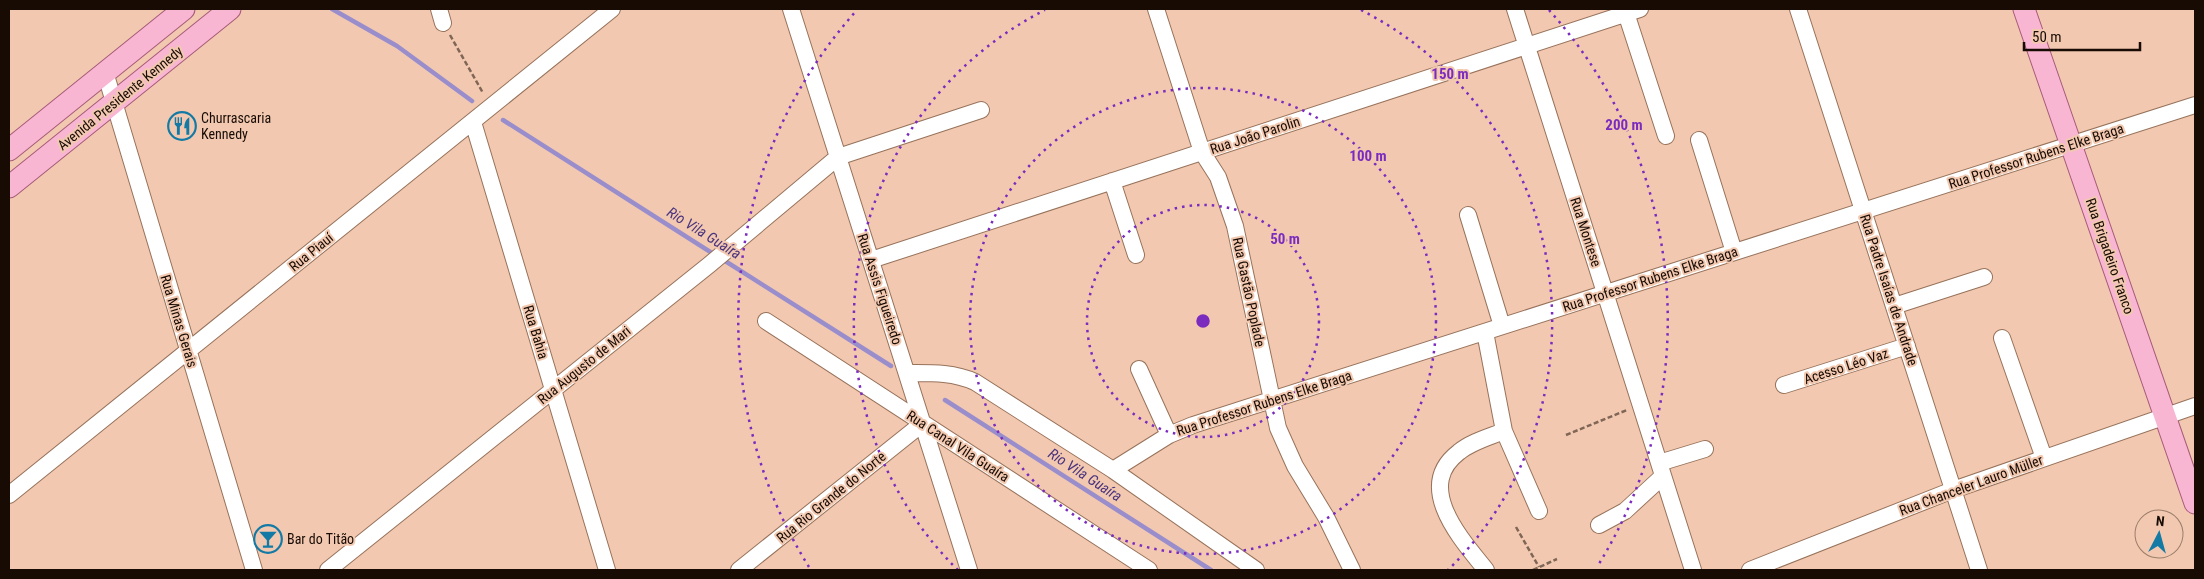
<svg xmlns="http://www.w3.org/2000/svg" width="2204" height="579" font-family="'Roboto Condensed',sans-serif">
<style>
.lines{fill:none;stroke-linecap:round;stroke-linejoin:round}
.stream{stroke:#9a8dcc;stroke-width:4.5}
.minor-casing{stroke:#97725b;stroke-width:18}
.major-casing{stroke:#a75b78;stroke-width:23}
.path{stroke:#806656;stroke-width:2.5;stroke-dasharray:5 2.5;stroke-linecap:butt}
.minor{stroke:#fff;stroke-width:16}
.major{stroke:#f8b6d3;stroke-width:21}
.ring{fill:none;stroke:#7b2cbf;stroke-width:2.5;stroke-dasharray:2.5 5}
.labels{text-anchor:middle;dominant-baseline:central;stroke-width:4;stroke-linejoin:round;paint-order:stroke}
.street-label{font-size:14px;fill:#180b04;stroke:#f2c9b0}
.poi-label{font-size:14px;fill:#180b04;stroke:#f2c9b0;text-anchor:start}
.water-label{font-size:15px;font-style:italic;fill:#4a347f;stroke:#f2c9b0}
.centre{fill:#7b2cbf;stroke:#f2c9b0;stroke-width:2.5}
.ring-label{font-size:15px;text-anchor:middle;font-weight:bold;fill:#7b2cbf;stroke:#f2c9b0;stroke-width:4;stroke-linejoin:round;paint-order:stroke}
</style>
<rect width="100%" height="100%" fill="#f2c9b0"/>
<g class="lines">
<!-- stream -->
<path class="stream" d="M332,9L397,46L472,101
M503,120L715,255
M722,259L891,366
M945,400L1211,570"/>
<defs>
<path id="minor" d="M439,9L443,23
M791,9L969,570
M1156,9L1202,152L1218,177L1235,226L1278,428L1295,466L1326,517L1352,570
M1515,9L1693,570
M1798,9L1979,570
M1626,13L1666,136
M105,72L254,570
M473,122L607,570
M1699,140L1734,252
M1112,181L1136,255
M1468,215L1502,326
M871,260L1640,9
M1894,306L1984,277
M766,321L1149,570
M1485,332L1504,431L1539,511
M2002,338L2044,458
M1139,369L1169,435
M907,373C930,373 953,372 975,382L1113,470L1256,570
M1784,385L1907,346
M1659,463L1705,449
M1113,470L1169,435L1193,425L2195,105
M9,495L612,9
M1599,525L1625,511L1663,476
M328,570L709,265L838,157L981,110
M739,570L923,423
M1486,570C1462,540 1413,487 1459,452C1471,442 1489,437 1504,431
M1750,570L1953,490L2195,406"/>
<path id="major" d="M2024,9L2195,503
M9,150L184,9
M9,187L230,9"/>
</defs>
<!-- minor casing -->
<use href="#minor" class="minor-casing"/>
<!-- major casing -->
<use href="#major" class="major-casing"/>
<!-- path -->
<path class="path" d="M450,35L483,93
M1566,435L1627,410
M1516,527L1539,567
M1533,570L1557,559"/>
<!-- minor -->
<use href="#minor" class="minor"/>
<!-- major -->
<use href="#major" class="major"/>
</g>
<!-- distance rings -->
<g class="ring">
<circle cx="1203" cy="321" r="116"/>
<circle cx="1203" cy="321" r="233"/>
<path d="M958 570A349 349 0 0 1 1045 10M1361 10A349 349 0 0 1 1448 570"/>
<path d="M809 567A465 465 0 0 1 857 10M1549 10A465 465 0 0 1 1597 567"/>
</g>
<!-- icons -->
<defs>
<symbol id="restaurant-ring" viewBox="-11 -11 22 22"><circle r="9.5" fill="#f2c9b0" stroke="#137aa5" stroke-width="1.5"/><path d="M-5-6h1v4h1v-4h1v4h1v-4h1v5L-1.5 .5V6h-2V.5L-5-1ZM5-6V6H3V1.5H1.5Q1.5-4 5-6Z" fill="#137aa5"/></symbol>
<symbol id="bar-ring" viewBox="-11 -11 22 22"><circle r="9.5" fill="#f2c9b0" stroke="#137aa5" stroke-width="1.5"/><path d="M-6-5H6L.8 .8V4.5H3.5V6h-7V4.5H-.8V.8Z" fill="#137aa5"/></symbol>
</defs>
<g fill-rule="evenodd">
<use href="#restaurant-ring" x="166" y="110" width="32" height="32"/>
<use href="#bar-ring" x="252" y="523" width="32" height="32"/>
</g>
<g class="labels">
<!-- street labels -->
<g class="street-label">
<text transform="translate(120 98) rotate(-39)">Avenida Presidente Kennedy</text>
<text transform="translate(1255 135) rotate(-18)">Rua João Parolin</text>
<text transform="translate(2036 156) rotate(-18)">Rua Professor Rubens Elke Braga</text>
<text transform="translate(1586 232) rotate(72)">Rua Montese</text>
<text transform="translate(311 252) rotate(-39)">Rua Piauí</text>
<text transform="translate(2110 256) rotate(71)">Rua Brigadeiro Franco</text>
<text transform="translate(1650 279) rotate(-18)">Rua Professor Rubens Elke Braga</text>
<text transform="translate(880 289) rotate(72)">Rua Assis Figueiredo</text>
<text transform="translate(1889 290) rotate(72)">Rua Padre Isaías de Andrade</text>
<text transform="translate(1249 292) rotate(78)">Rua Gastão Poplade</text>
<text transform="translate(179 321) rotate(73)">Rua Minas Gerais</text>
<text transform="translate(536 332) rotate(73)">Rua Bahia</text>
<text transform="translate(584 365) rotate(-39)">Rua Augusto de Mari</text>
<text transform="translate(1846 366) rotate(-18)">Acesso Léo Vaz</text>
<text transform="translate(1264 403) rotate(-18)">Rua Professor Rubens Elke Braga</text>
<text transform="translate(958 446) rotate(33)">Rua Canal Vila Guaíra</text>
<text transform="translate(1971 485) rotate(-20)">Rua Chanceler Lauro Müller</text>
<text transform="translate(831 497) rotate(-39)">Rua Rio Grande do Norte</text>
</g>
<!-- poi labels -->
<g class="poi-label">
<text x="201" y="118">Churrascaria<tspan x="201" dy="16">Kennedy</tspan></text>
<text x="287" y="539">Bar do Titão</text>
</g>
<!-- water labels -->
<g class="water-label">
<text transform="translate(704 233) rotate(32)">Rio Vila Guaíra</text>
<text transform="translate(1085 475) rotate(33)">Rio Vila Guaíra</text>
</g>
</g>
<circle cx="1203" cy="321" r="8" class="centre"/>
<g class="ring-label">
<text x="1450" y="79">150 m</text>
<text x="1624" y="130">200 m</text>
<text x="1368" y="161">100 m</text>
<text x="1285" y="244">50 m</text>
</g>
<!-- border -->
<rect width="2204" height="579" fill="none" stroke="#180b04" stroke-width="20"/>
<!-- north arrow -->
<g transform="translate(2159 534) rotate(6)"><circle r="24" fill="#f2c9b0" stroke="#9b7d6b"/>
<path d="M0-4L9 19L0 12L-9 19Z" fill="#137aa5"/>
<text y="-8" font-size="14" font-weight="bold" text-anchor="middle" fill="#180b04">N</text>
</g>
<!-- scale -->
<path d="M2024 42v8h116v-8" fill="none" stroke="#180b04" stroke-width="2.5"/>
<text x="2032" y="42" font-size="15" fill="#180b04" stroke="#f2c9b0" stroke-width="4" paint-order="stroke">50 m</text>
</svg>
